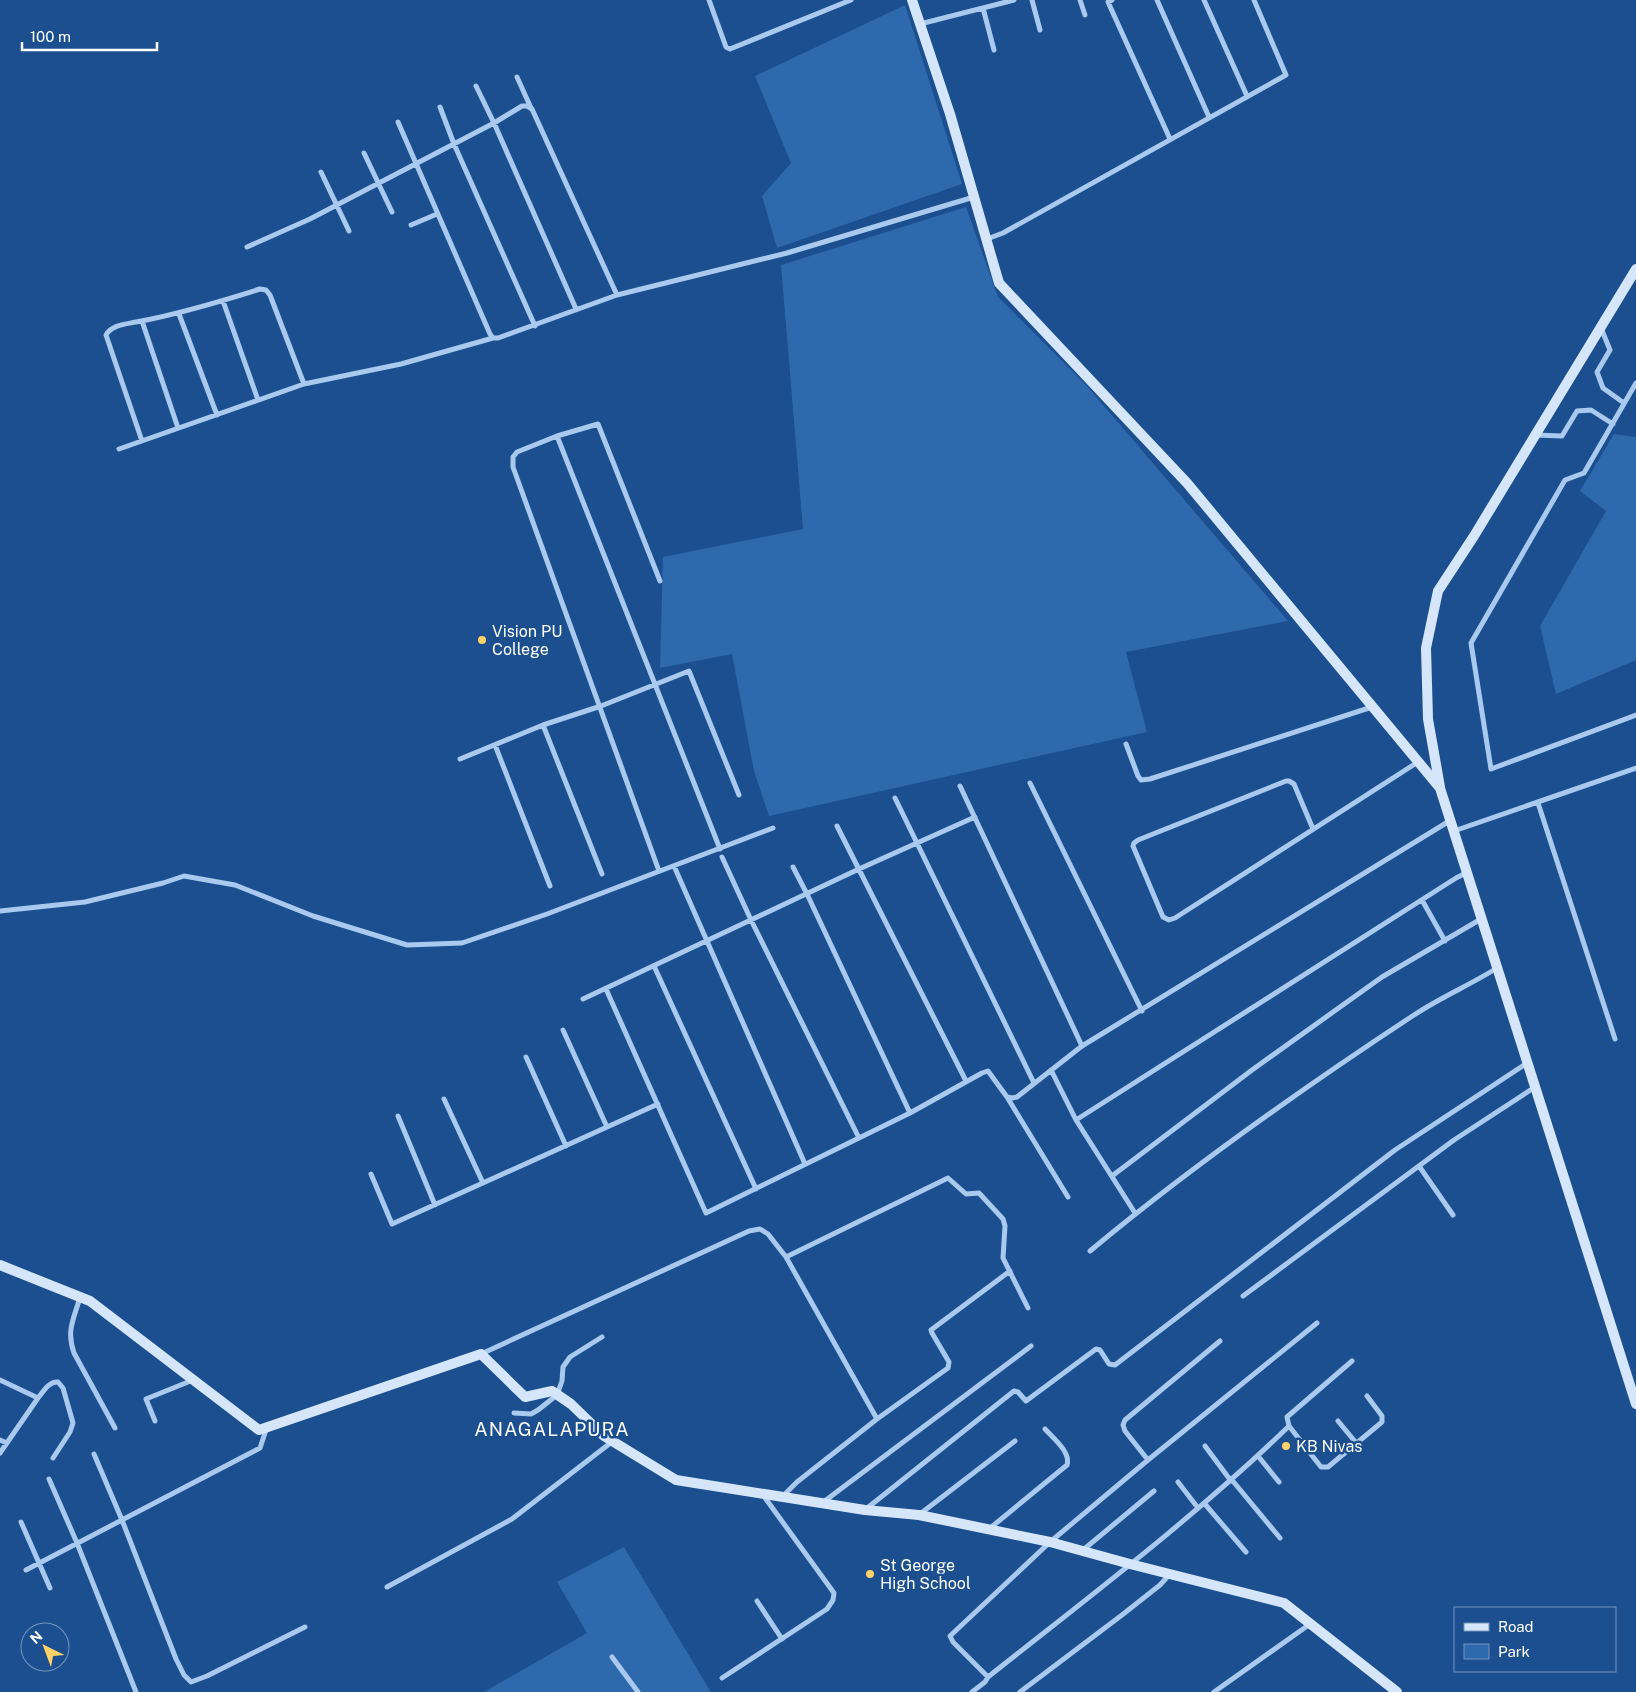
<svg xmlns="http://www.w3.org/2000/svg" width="1636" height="1692" font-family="'Public Sans',sans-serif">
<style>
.green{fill:#2e69ad}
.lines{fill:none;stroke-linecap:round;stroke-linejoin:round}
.street{stroke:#a9c9ee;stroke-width:5}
.secondary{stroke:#d6e6fa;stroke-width:10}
.poi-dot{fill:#ffd166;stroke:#1b4f8f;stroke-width:2}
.labels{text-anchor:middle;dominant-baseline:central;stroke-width:5;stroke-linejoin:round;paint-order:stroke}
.poi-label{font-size:16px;fill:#fff;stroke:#1b4f8f;text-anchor:start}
.quarter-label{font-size:19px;letter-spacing:1px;fill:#fff;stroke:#1b4f8f}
</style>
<rect width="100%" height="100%" fill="#1b4f8f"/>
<!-- green -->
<path class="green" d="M905,5L962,184L777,248L762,196L791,163L755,76Z
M966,207L998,297L1086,385L1288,621L1126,652L1147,732L769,816L754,771L732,654L660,668L663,557L803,529L781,265Z
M1614,434L1636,437V660L1556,694L1540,626L1606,511L1580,491Z
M624,1547L711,1692H484L587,1633L557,1582Z"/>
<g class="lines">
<!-- street -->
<path class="street" d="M709,0L726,47L730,49L851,0
M1032,0L1040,30
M1080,0L1085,15
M1112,0L1108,2L1170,139
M1157,0L1209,117
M1204,0L1247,96
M983,8L994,50
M920,24L1014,0
M517,77L531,108
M476,86L494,123L576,309
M440,107L454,144L535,326
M398,122L490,334L493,338H498L617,295L787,253L974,197
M364,153L392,212
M321,172L349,231
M411,225L437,214
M987,239L1003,233L1286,75L1254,0
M247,247L310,219L494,123L522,106H527L532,109L617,295
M223,301L258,400
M179,314L217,415
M142,321L178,428
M1601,328L1610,350L1597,372L1603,388L1624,403
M1636,383L1584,473L1565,480L1471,643L1491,769L1636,715
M1535,435L1562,436L1577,411L1591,410L1613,424
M557,436L598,424L660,581
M142,441L106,335C111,325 126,324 136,322C179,314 219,302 260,289L266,290L270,295L304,384
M119,449L304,384L401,364L493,338
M543,725L602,874
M1126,744L1138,776L1141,780L1150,779L1372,707
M495,745L550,886
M460,759L543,725L601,706L689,671L739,795
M1030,783L1142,1011
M960,786L1082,1046
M895,798L1034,1083
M1538,803L1615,1039
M837,826L966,1081
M1313,829L1294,784L1289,781H1286L1138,840L1134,843L1133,846L1163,917L1169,920L1175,918L1418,762
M1454,831L1636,768
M722,857L751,920L859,1138
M674,866L805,1164
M793,867L807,894L910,1113
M659,871L513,467V457L517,452L557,436L720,849
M1422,900L1445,941
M0,911L85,902L163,883L184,876L235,885L313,916L407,945L462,943L547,914L773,828
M654,966L756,1189
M606,989L706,1213L910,1113L982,1073L988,1071L1007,1097L1012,1098L1017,1097L1082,1046L1451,820
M583,999L859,869L975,817
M563,1030L607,1127
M526,1057L566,1146
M1051,1070L1076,1120L1135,1213
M1007,1097L1068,1197
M444,1099L483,1183
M398,1116L435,1205
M1076,1120L1456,878L1466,873
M1419,1166L1453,1215
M371,1174L392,1224L658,1104
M1112,1176L1252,1070L1382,977L1481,919
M1090,1251C1192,1166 1303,1088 1414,1015C1441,997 1470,985 1497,968
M786,1257L948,1178L966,1194L979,1193L1003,1219L1005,1226L1003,1258L1028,1308
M1243,1296L1454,1140L1535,1087
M80,1297C74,1319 66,1330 74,1353L115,1428
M481,1354L749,1231L760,1229L768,1234L786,1257L877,1419
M1352,1361L1287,1417L1289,1426L1321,1467H1328L1382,1422V1416L1367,1396
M0,1380L38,1398L0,1453
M38,1398C43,1392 49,1381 58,1382L63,1388L73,1423L70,1432L53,1458
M514,1413L531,1414L538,1410L557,1395L562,1381L563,1367L570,1357L602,1337
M155,1421L146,1399L193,1380
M1338,1421L1357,1444
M0,1440L7,1443
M1205,1446L1231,1481
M94,1454L122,1520L176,1659L184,1675L191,1682L207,1676L305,1627
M1258,1456L1279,1482
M1148,1460L1317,1323
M49,1479L77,1543L136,1692
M1232,1480L1280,1538
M1178,1482L1198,1508
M782,1497L797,1482L877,1419L948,1368L949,1362L932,1333L931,1330L1010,1271
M822,1503L1031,1346
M1204,1503L1246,1552
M866,1509L1014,1391L1018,1392L1026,1401L1096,1349L1100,1350L1109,1364L1115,1365L1395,1150L1527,1063
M920,1514L1015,1441
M21,1522L50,1588
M989,1529L1067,1465C1071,1452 1053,1438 1045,1429
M1083,1550L1154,1491
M26,1570L260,1448L267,1427
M387,1587L512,1519L613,1441
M757,1601L782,1639
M612,1657L638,1692
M988,1677L953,1642L950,1636L1050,1542L1148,1460L1125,1431L1123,1425L1125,1420L1220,1341
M722,1678L827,1609L833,1600L834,1593L763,1495
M972,1692L985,1682L988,1677C1090,1596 1195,1517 1289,1426
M1020,1692L1122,1615L1160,1585L1169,1575
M1214,1692L1310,1624"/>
<!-- secondary -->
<path class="secondary" d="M912,0L950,114L999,283L1187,483L1440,788L1636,1404
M1440,787L1428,719L1426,648L1438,591L1474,536L1636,269
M0,1265L90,1301L259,1430L481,1354L525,1397L552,1391L571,1404L604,1436L676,1480L865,1510L919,1515L1050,1542L1130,1564L1284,1603L1397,1692"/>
</g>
<!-- markers -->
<g class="poi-dot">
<circle cx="482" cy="640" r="5"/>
<circle cx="1286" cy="1446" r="5"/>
<circle cx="870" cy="1574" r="5"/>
</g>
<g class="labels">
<!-- poi labels -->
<g class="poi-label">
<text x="492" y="631">Vision PU<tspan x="492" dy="18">College</tspan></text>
<text x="1296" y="1446">KB Nivas</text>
<text x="880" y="1565">St George<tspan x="880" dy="18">High School</tspan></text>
</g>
<!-- quarter labels -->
<g class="quarter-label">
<text x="552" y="1429">ANAGALAPURA</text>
</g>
</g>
<!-- legend -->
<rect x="1454" y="1607" width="162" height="65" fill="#1b4f8f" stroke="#7695bc"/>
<rect x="1464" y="1623" width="25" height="8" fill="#d6e6fa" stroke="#7695bc"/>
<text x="1498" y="1632" font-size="15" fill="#ffffff">Road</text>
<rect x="1464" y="1644" width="25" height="15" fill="#2e69ad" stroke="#7695bc"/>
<text x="1498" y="1657" font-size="15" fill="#ffffff">Park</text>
<!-- north arrow -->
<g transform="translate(45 1647) rotate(318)"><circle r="24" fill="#1b4f8f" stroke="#7695bc"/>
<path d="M0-4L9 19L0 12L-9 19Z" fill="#ffd166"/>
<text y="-8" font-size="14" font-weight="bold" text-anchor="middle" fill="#ffffff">N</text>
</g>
<!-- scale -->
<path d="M22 42v8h135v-8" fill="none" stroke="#ffffff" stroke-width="2.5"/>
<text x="30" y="42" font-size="15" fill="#ffffff" stroke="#1b4f8f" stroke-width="4" paint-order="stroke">100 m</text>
</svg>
